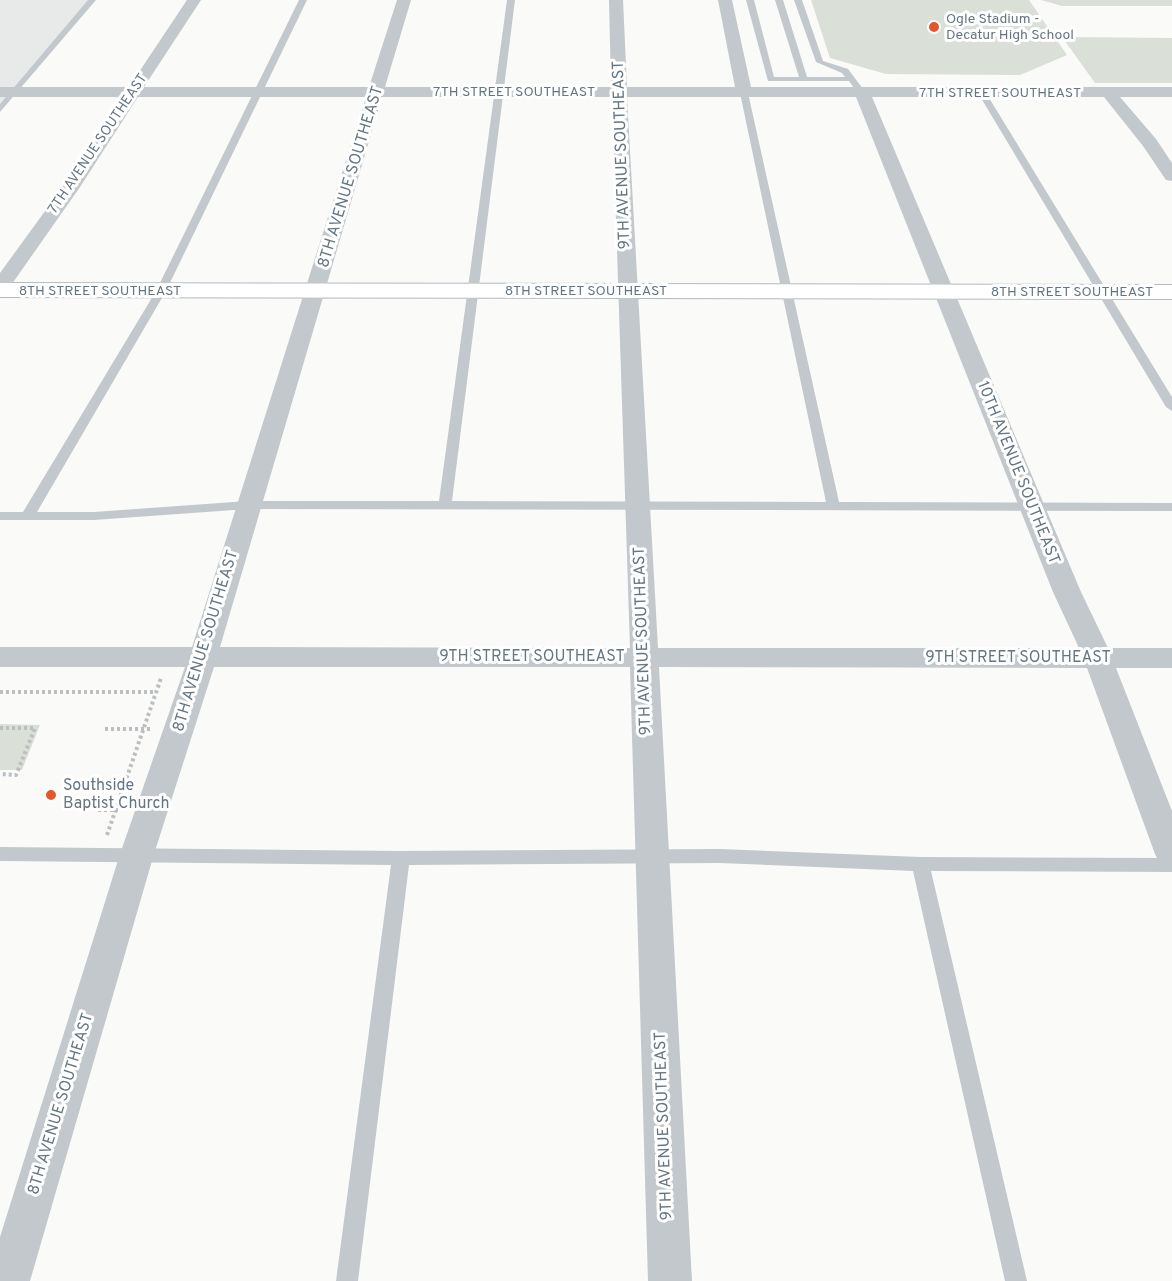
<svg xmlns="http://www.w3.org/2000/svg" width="1172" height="1281" font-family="Overpass,sans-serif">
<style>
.built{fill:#e8e9e9}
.green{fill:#dadfd7}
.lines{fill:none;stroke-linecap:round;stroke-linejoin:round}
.secondary-casing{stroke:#b3babf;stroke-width:2}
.path{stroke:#bbbfc2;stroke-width:4;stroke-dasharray:3 3;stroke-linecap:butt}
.lane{fill:#c3c8cc;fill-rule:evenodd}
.street{fill:#c3c8cc;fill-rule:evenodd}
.secondary{fill:#fff;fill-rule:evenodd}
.poi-dot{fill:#e4572e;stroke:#fff;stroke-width:2}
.labels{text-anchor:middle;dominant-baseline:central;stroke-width:6;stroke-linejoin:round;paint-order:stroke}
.far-poi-label{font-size:14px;fill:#657683;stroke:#fff;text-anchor:start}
.far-street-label{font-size:14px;fill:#657683;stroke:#fff}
.street-label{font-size:16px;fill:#657683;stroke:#fff}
.poi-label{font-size:16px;fill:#657683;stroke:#fff;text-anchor:start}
</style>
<rect width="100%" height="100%" fill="#fafaf8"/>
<!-- built -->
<path class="built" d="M0,0H91L0,108Z"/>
<!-- green -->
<path class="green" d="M811,0H1029L1067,55L1020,75L886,74L830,58Z
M1041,0H1172V6H1062Z
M1062,37L1172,38V83H1095Z
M0,724L40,725L22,770H0Z"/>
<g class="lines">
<defs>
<path id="secondary" d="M0,283L1172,285V299L0,297Z"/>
</defs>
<!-- secondary casing -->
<use href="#secondary" class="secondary-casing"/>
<!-- path -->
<path class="path" d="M0,692H155
M0,728H35L16,775L0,774
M105,729H152
M98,810H118
M107,835L161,678"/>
<!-- lane -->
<path class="lane" d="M88,0H96L0,112V104Z
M299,0H307L166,291L37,512H94L248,501H439L507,0H515L452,501L826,502L740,93L744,91L748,93L839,502L1172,503V511L248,509L94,520H0V512H23L156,291Z
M746,0H754L774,77H799L775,0H783L807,77H845L842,73L816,62L794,0H802L823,61L848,69L866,93L865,95H859L849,81H768Z
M979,91L986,93L1172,397V411L1166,407L978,93Z
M0,847L401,851L720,849L920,857L1172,858V872L931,871L1027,1281H1005L913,871L720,863L409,865L358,1281H336L391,865L0,861Z"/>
<!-- street -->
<path class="street" d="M187,0H201L144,87H369L397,0H411L385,87H611L609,0H623L627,87H735L718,0H732L751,87H1172V97H1120L1156,139L1172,163V181L1166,180L1143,146L1104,97H872L1081,592L1108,648H1172V668H1116L1172,811V867L1160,863L1155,854L1087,668L659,667L692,1281H648L630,667H214L154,854L30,1281H0V1237L120,854L185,667H0V647H192L366,97H138L80,187L7,291L0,293V273L64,185L122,97H0V87H129ZM382,97H612L630,648L220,647ZM627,97H856L1053,592L1079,648H658Z"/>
<!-- secondary -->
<use href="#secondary" class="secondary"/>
</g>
<!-- markers -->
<g class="poi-dot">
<circle cx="934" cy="27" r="6"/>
<circle cx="51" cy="795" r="6"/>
</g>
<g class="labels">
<!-- far-poi labels -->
<g class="far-poi-label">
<text x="946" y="19">Ogle Stadium -<tspan x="946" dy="16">Decatur High School</tspan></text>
</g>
<!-- far-street labels -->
<g class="far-street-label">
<text x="514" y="92">7TH STREET SOUTHEAST</text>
<text x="1000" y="93">7TH STREET SOUTHEAST</text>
<text transform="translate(98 144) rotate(-56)">7TH AVENUE SOUTHEAST</text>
<text x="100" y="291">8TH STREET SOUTHEAST</text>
<text x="586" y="291">8TH STREET SOUTHEAST</text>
<text x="1072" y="292">8TH STREET SOUTHEAST</text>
</g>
<!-- street labels -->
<g class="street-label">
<text transform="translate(622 155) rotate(-92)">9TH AVENUE SOUTHEAST</text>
<text transform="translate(351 177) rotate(-73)">8TH AVENUE SOUTHEAST</text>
<text transform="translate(1018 473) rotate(68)">10TH AVENUE SOUTHEAST</text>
<text transform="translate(206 641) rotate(-73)">8TH AVENUE SOUTHEAST</text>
<text transform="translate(643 641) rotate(-92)">9TH AVENUE SOUTHEAST</text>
<text x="532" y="657">9TH STREET SOUTHEAST</text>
<text x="1018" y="658">9TH STREET SOUTHEAST</text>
<text transform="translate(61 1104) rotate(-73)">8TH AVENUE SOUTHEAST</text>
<text transform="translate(664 1126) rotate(-92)">9TH AVENUE SOUTHEAST</text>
</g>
<!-- poi labels -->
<g class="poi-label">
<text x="63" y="786">Southside<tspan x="63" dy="18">Baptist Church</tspan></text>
</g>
</g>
</svg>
